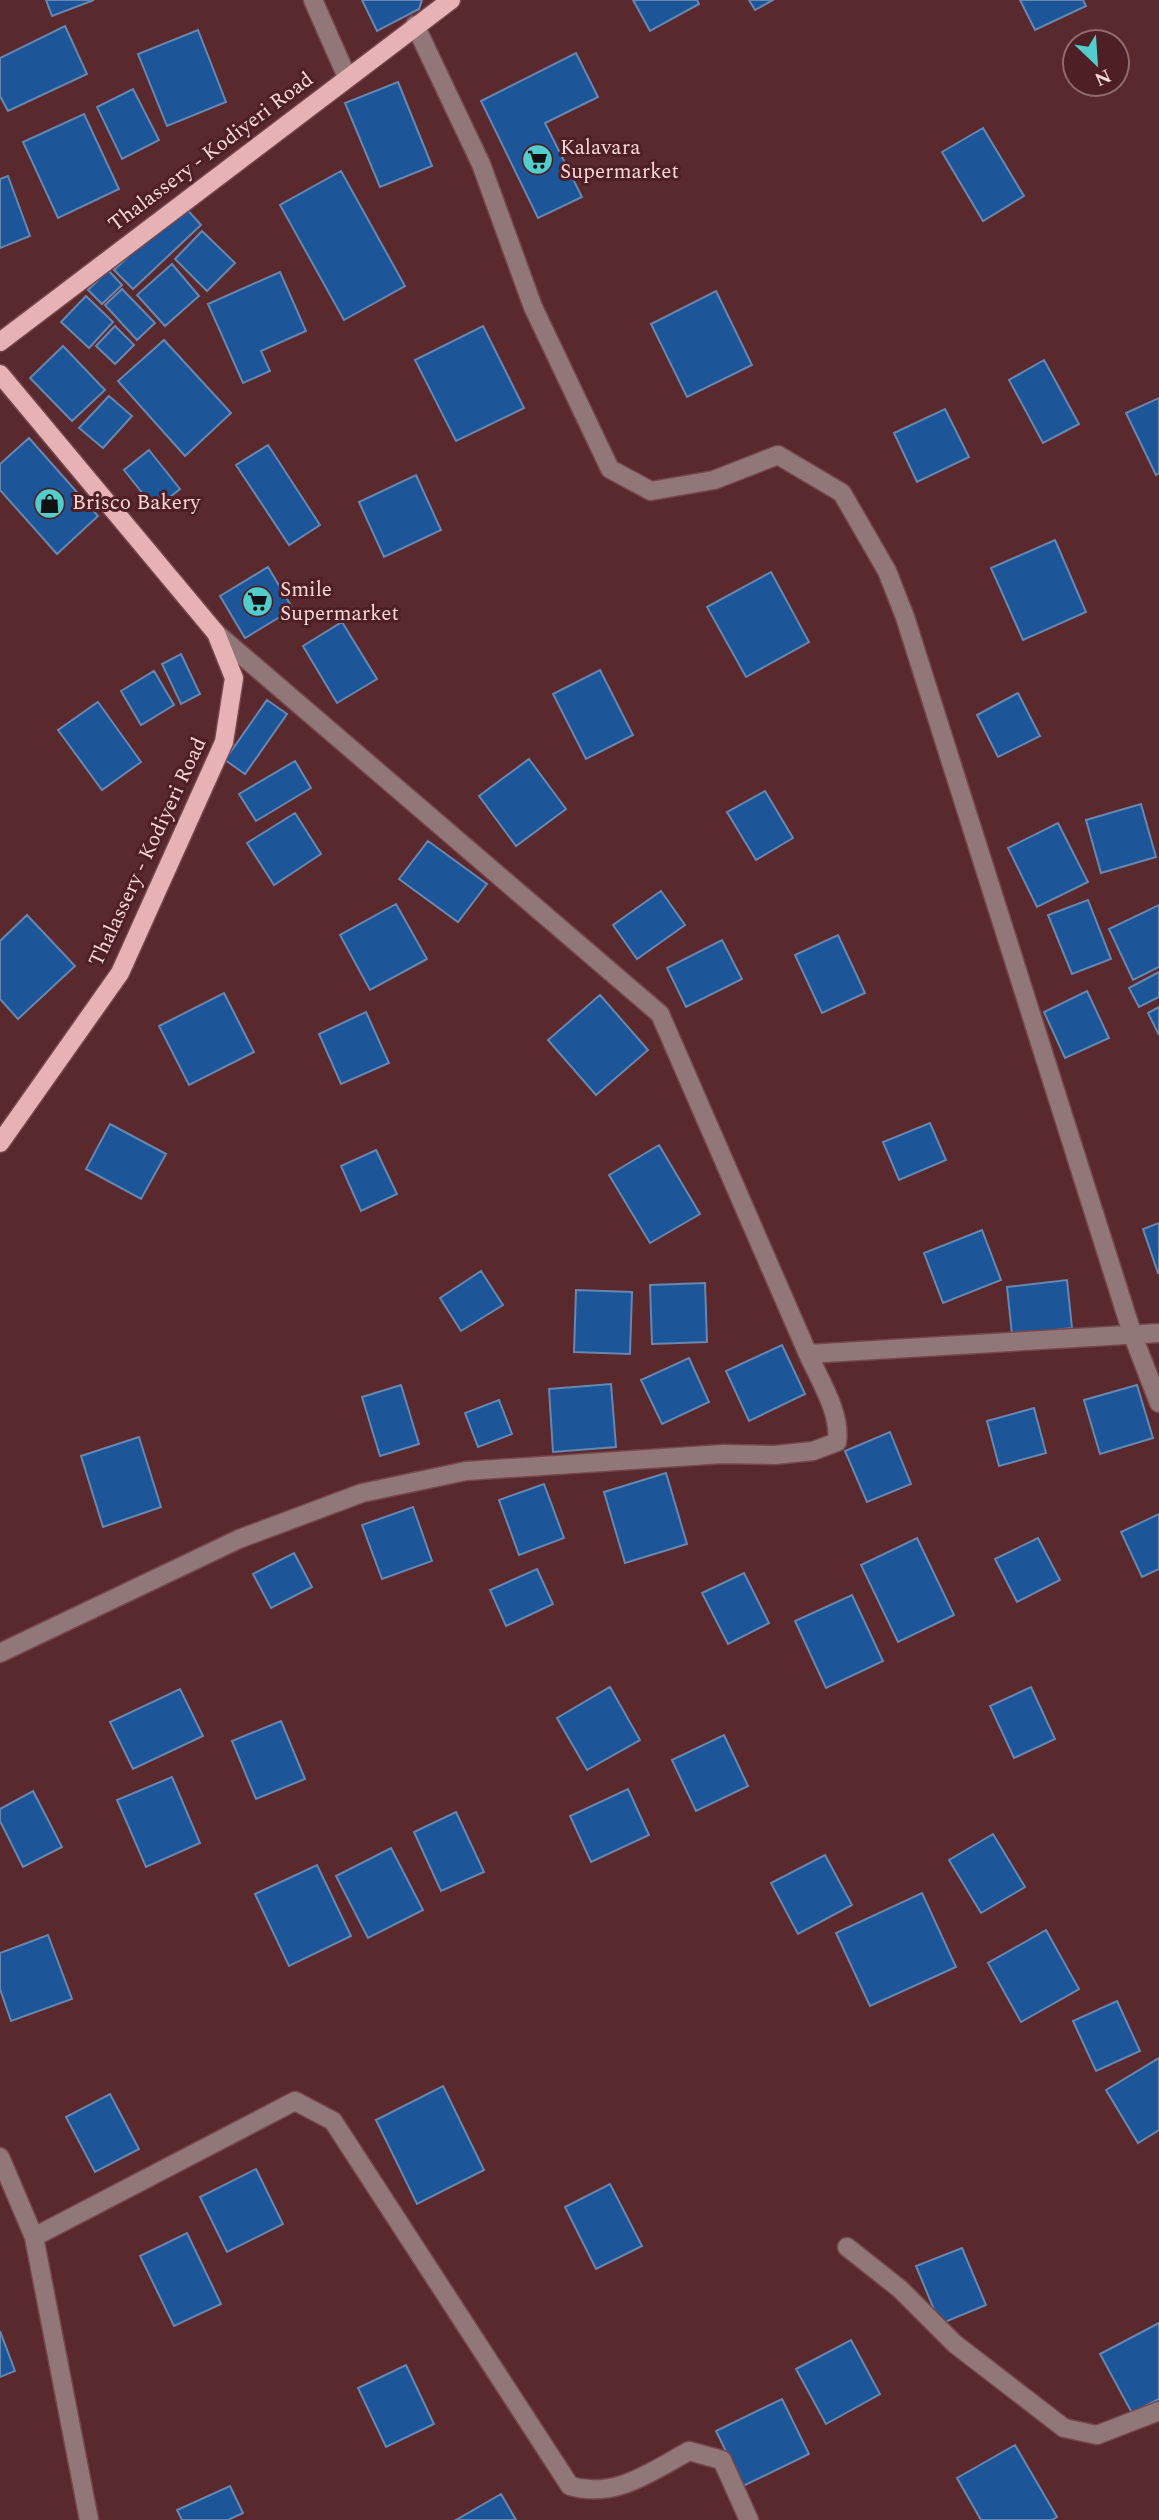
<svg xmlns="http://www.w3.org/2000/svg" width="1159" height="2520" font-family="Spectral,serif">
<style>
.building{fill:#1d5698;stroke:#6787b0;stroke-width:2}
.lines{fill:none;stroke-linecap:round;stroke-linejoin:round}
.minor-casing{stroke:#76484d;stroke-width:21}
.major-casing{stroke:#76484d;stroke-width:21}
.minor{stroke:#917778;stroke-width:18}
.major{stroke:#e7b2b5;stroke-width:18}
.labels{text-anchor:middle;dominant-baseline:central;stroke-width:6;stroke-linejoin:round;paint-order:stroke}
.poi-label{font-size:21px;fill:#f8d8d9;stroke:#4e1f24;text-anchor:start}
.street-label{font-size:21px;fill:#f8d8d9;stroke:#4e1f24}
</style>
<rect width="100%" height="100%" fill="#5a292e"/>
<!-- building -->
<path class="building" d="M46,0H94L52,16Z
M362,0H422L419,9L377,31Z
M633,0H697L699,4L650,31Z
M749,0H773L755,10Z
M1020,0H1083L1086,6L1035,30Z
M65,26L87,74L8,111L0,96V58Z
M198,30L226,102L167,126L138,54Z
M576,53L598,97L545,123L582,197L538,218L481,101Z
M398,82L432,166L380,187L345,103Z
M133,89L159,140L122,159L97,107Z
M84,114L119,189L58,218L23,142Z
M983,128L1024,196L983,221L942,152Z
M341,171L405,286L344,320L280,205Z
M8,176L30,236L0,248V179Z
M183,205L201,225L133,289L114,270Z
M202,231L235,263L207,291L175,259Z
M172,264L199,296L165,326L137,295Z
M108,270L122,285L102,304L88,290Z
M280,272L306,331L261,351L270,371L243,383L208,304Z
M122,289L155,323L137,340L105,305Z
M716,291L752,365L687,397L651,324Z
M86,296L113,322L89,348L61,322Z
M115,326L134,345L115,364L96,346Z
M483,326L524,408L456,441L415,360Z
M164,340L231,413L185,456L118,381Z
M63,346L105,390L72,421L30,378Z
M1044,360L1079,424L1043,443L1009,380Z
M109,396L132,416L103,448L79,428Z
M1159,398V473L1156,475L1126,413Z
M945,409L969,457L917,482L894,433Z
M29,438L98,516L57,554L0,490V464Z
M268,445L320,525L289,545L236,465Z
M149,450L180,489L155,509L124,470Z
M416,475L441,530L384,557L359,502Z
M1055,540L1086,612L1023,640L991,568Z
M268,567L293,609L245,638L220,596Z
M771,572L809,642L746,677L707,607Z
M342,622L377,679L337,703L303,646Z
M181,654L200,694L181,704L162,664Z
M600,670L633,735L586,759L553,694Z
M154,671L174,705L141,725L121,691Z
M1018,693L1040,736L998,757L977,715Z
M267,700L287,714L245,774L225,760Z
M98,702L141,762L102,790L58,730Z
M529,759L566,809L516,846L479,796Z
M295,761L311,788L256,821L239,794Z
M765,791L793,838L756,860L727,812Z
M1141,804L1156,857L1101,873L1086,820Z
M295,813L321,854L274,885L247,843Z
M1058,823L1088,882L1037,907L1008,848Z
M428,841L487,884L458,922L399,879Z
M661,891L685,925L637,959L613,925Z
M1088,900L1111,959L1072,974L1048,915Z
M396,904L427,959L370,990L340,935Z
M1159,905V967L1133,980L1109,929Z
M27,915L75,966L18,1019L0,999V941Z
M838,935L865,993L822,1013L795,955Z
M722,940L742,979L686,1007L667,968Z
M1159,972V997L1139,1007L1129,988Z
M1087,991L1109,1038L1065,1058L1044,1012Z
M224,993L254,1052L189,1085L159,1026Z
M600,995L648,1050L596,1095L548,1040Z
M1159,1007V1035L1148,1013Z
M366,1012L389,1063L341,1084L319,1034Z
M930,1123L946,1160L899,1180L883,1142Z
M110,1124L166,1154L141,1199L86,1169Z
M659,1145L700,1214L650,1243L609,1175Z
M376,1150L397,1194L361,1211L341,1166Z
M1159,1223V1273H1158L1143,1229Z
M982,1230L1001,1280L943,1303L924,1253Z
M481,1271L503,1305L461,1331L440,1298Z
M1067,1280L1072,1328L1012,1335L1007,1287Z
M705,1283L707,1342L652,1344L650,1285Z
M576,1290L632,1292L630,1354L574,1352Z
M782,1345L805,1394L749,1421L726,1371Z
M689,1358L709,1402L662,1424L641,1380Z
M611,1384L616,1447L553,1452L549,1389Z
M401,1385L419,1444L380,1456L362,1397Z
M1137,1385L1153,1438L1100,1454L1084,1400Z
M499,1400L512,1434L478,1447L465,1413Z
M1034,1408L1046,1453L999,1466L987,1421Z
M890,1432L911,1484L867,1502L845,1451Z
M139,1437L161,1507L103,1527L81,1456Z
M666,1473L687,1544L625,1563L604,1492Z
M544,1484L564,1538L519,1555L499,1500Z
M413,1507L432,1561L382,1579L362,1525Z
M1159,1514V1569L1142,1577L1121,1532Z
M917,1538L954,1615L898,1642L861,1565Z
M1038,1538L1060,1580L1017,1602L995,1559Z
M294,1553L312,1587L271,1608L253,1574Z
M537,1569L553,1604L506,1626L490,1590Z
M744,1573L769,1623L728,1644L702,1593Z
M852,1595L883,1661L826,1688L795,1621Z
M610,1687L640,1740L587,1770L557,1718Z
M1031,1687L1055,1739L1014,1758L990,1706Z
M180,1689L203,1736L133,1769L110,1722Z
M281,1721L305,1779L256,1799L232,1741Z
M724,1735L748,1786L696,1811L672,1760Z
M172,1777L200,1843L146,1867L117,1800Z
M628,1789L649,1835L591,1862L570,1816Z
M33,1791L62,1847L23,1867L0,1821V1809Z
M456,1812L484,1872L441,1891L414,1832Z
M993,1834L1025,1887L981,1913L949,1860Z
M391,1848L423,1910L368,1938L336,1876Z
M825,1855L852,1905L798,1934L771,1883Z
M317,1865L351,1936L289,1966L255,1894Z
M922,1893L956,1967L870,2006L836,1933Z
M1046,1930L1079,1989L1021,2022L988,1963Z
M48,1935L72,1999L11,2021L0,1989V1953Z
M1117,2001L1140,2051L1096,2071L1073,2021Z
M1159,2058V2130L1138,2143L1106,2090Z
M443,2086L484,2170L417,2204L376,2120Z
M110,2094L139,2149L95,2172L66,2117Z
M256,2169L283,2224L227,2252L200,2197Z
M610,2184L642,2246L596,2269L565,2207Z
M187,2233L221,2304L174,2326L140,2256Z
M962,2248L986,2305L940,2324L916,2266Z
M1159,2323V2399L1132,2413L1100,2354Z
M0,2331L15,2371L0,2377Z
M851,2340L880,2394L826,2424L796,2369Z
M406,2365L434,2424L386,2447L358,2388Z
M782,2399L809,2454L743,2486L716,2431Z
M1015,2445L1057,2517L1052,2520H981L957,2478Z
M230,2486L243,2513L228,2520H182L177,2510Z
M501,2494L516,2520H456Z"/>
<g class="lines">
<defs>
<path id="minor" d="M313,0L347,77
M415,25L481,164L533,307L610,469L651,491L714,480L778,455L842,493L887,571L905,617L1133,1336L1159,1403
M216,633L660,1014L808,1354L1159,1333
M0,1653L239,1539L362,1493L466,1471L723,1454L775,1455L813,1451L837,1442C841,1413 820,1381 808,1354
M0,2157L34,2237L89,2520
M34,2237L295,2101L333,2121L570,2486C615,2499 651,2472 689,2451L722,2460L749,2520
M847,2247L900,2289L955,2344L1064,2428L1097,2435L1159,2411"/>
<path id="major" d="M0,342L451,0
M0,374L216,633L234,678L224,742L120,973L0,1143"/>
</defs>
<!-- minor casing -->
<use href="#minor" class="minor-casing"/>
<!-- major casing -->
<use href="#major" class="major-casing"/>
<!-- minor -->
<use href="#minor" class="minor"/>
<!-- major -->
<use href="#major" class="major"/>
</g>
<!-- icons -->
<defs>
<symbol id="supermarket-disc" viewBox="-11 -11 22 22"><circle r="9.5" fill="#52cdcc" stroke="#4e1f24"/><path d="M-6-5.5h2.5l.6 2H6L4.5 2H-2.5L-4.4-4H-6ZM-1.5 3.2a1.3 1.3 0 1 0 .1 0ZM3 3.2a1.3 1.3 0 1 0 .1 0Z" fill="#111"/></symbol>
<symbol id="shop-disc" viewBox="-11 -11 22 22"><circle r="9.5" fill="#52cdcc" stroke="#4e1f24"/><path d="M-5-2.5h2.3a2.7 3.5 0 0 1 5.4 0H5L5.5 6h-11ZM-1.5-2.5h3a1.5 2.3 0 0 0-3 0Z" fill="#111"/></symbol>
</defs>
<g fill-rule="evenodd">
<use href="#supermarket-disc" x="520" y="142" width="35" height="35"/>
<use href="#shop-disc" x="32" y="486" width="35" height="35"/>
<use href="#supermarket-disc" x="240" y="584" width="35" height="35"/>
</g>
<g class="labels">
<!-- poi labels -->
<g class="poi-label">
<text x="560" y="148">Kalavara<tspan x="560" dy="24">Supermarket</tspan></text>
<text x="72" y="503">Brisco Bakery</text>
<text x="280" y="590">Smile<tspan x="280" dy="24">Supermarket</tspan></text>
</g>
<!-- street labels -->
<g class="street-label">
<text transform="translate(211 152) rotate(-37)">Thalassery - Kodiyeri Road</text>
<text transform="translate(148 852) rotate(-65)">Thalassery - Kodiyeri Road</text>
</g>
</g>
<!-- north arrow -->
<g transform="translate(1096 63) rotate(155)"><circle r="33" fill="#4e1f24" stroke="#92696c" stroke-width="2"/>
<path d="M0-5L12 26L0 18L-12 26Z" fill="#52cdcc"/>
<text y="-10" font-size="19" font-weight="bold" text-anchor="middle" fill="#f8d8d9">N</text>
</g>
</svg>
